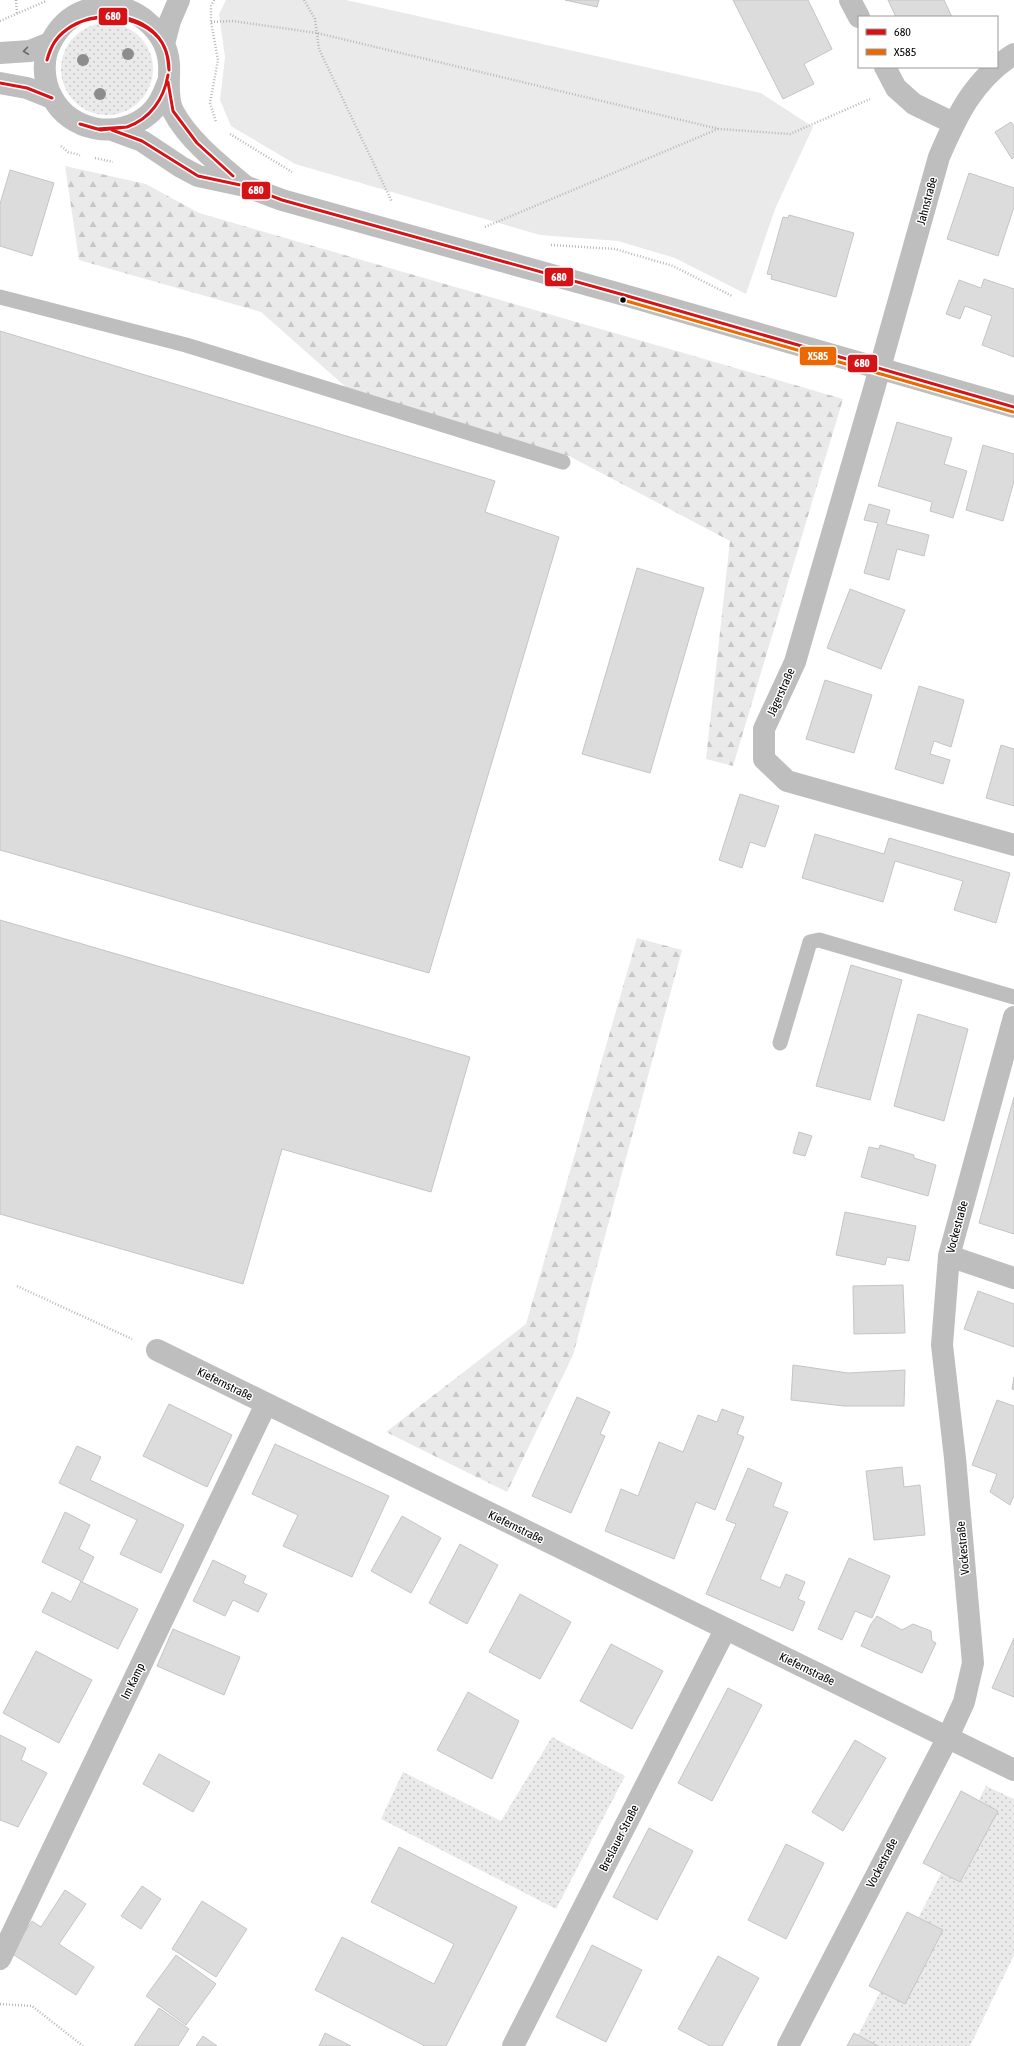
<svg xmlns="http://www.w3.org/2000/svg" width="1014" height="2046" font-family="'Asap Condensed',sans-serif">
<style>
.grass{fill:url(#grass-dots)}
.forest{fill:url(#forest-firs)}
.green{fill:#eaeaea}
.building{fill:#dcdcdc;stroke:#c5c5c5}
.lines{fill:none;stroke-linecap:round;stroke-linejoin:round}
.path{stroke:#b8b8b8;stroke-width:2.5;stroke-dasharray:1 2;stroke-linecap:butt}
.service{stroke:#bebebe;stroke-width:15}
.minor{stroke:#bebebe;stroke-width:22}
.tertiary{stroke:#bebebe;stroke-width:22}
.bus-1-casing{stroke:#fff;stroke-width:6}
.bus-2-casing{stroke:#fff;stroke-width:6}
.bus-1{stroke:#d51317;stroke-width:3}
.bus-2{stroke:#ec6800;stroke-width:3}
.tree{fill:#8d8d8d}
.oneway{stroke:#686868}
.bus-dot{fill:#000;stroke:#fff;stroke-width:1.5}
.labels{text-anchor:middle;dominant-baseline:central;stroke-width:3;stroke-linejoin:round;paint-order:stroke}
.street-label{font-size:12px;fill:#000;stroke:#fff}
.line-badge{stroke:#fff;stroke-width:1.5}
.badge-label{font-size:11px;text-anchor:middle;font-weight:bold;fill:#fff}
</style>
<defs>
<pattern id="grass-dots" width="8" height="8" patternUnits="userSpaceOnUse"><rect width="8" height="8" fill="#eaeaea"/><path d="M2 2h.1M6 6h.1" fill="none" stroke="#c7c7c7" stroke-width="1.8" stroke-linecap="round"/></pattern>
<pattern id="forest-firs" width="22" height="20" patternUnits="userSpaceOnUse"><rect width="22" height="20" fill="#eaeaea"/><path d="M5 1l3.5 6h-7zM16 11l3.5 6h-7z" fill="#c7c7c7"/></pattern>
</defs>
<rect width="100%" height="100%" fill="#fff"/>
<!-- grass -->
<path class="grass" d="M61 69a46 46 0 1 1 92 0a46 46 0 1 1-92 0Z
M552,1737L625,1776L556,1909L381,1819L403,1772L501,1821Z
M986,1786L1014,1799V1955L970,2046H855V2041Z"/>
<!-- forest -->
<path class="forest" d="M65,166L146,184L199,213L843,399L733,766L706,759L730,541L569,456L348,389L261,312L79,260Z
M637,938L682,950L573,1355L507,1492L386,1432L526,1324Z"/>
<!-- green -->
<path class="green" d="M226,0H346L761,93L813,127L775,209L746,294L675,258L618,241L540,235L295,164L231,126L220,100L225,57L219,14Z"/>
<!-- building -->
<path class="building" d="M565,0H599L597,7Z
M733,0H808L832,49L804,64L814,84L783,99Z
M888,0H944L952,17H896Z
M1011,122L1014,126V157L1012,159L995,132Z
M10,170L54,183L32,256L0,246V204Z
M969,173L1014,188V207L998,256L947,239Z
M789,215L854,233L836,297L771,279L772,275L767,274L783,217L788,218Z
M984,279L1014,289V357L982,345L992,316L965,306L960,319L946,314L959,280L981,288Z
M0,331L495,481L485,512L559,537L429,973L0,850Z
M897,422L952,438L944,464L967,471L953,518L930,511L932,502L878,486Z
M983,445L1014,454V481L1003,521L966,510Z
M869,504L890,510L886,524L929,535L924,556L897,549L889,580L864,573L878,523L864,520Z
M637,568L704,588L650,773L582,754Z
M850,589L905,610L881,669L827,648Z
M825,680L872,695L854,753L806,739Z
M919,686L964,700L951,747L934,741L930,754L950,760L943,784L895,769Z
M1001,745L1014,749V806L986,798Z
M740,794L779,806L765,847L750,842L742,868L719,860Z
M815,834L884,854L889,838L1010,873L996,923L954,910L963,881L895,861L883,902L802,878Z
M0,920L470,1057L431,1192L282,1149L243,1284L0,1214Z
M851,965L902,980L870,1100L816,1086Z
M918,1014L968,1029L944,1121L894,1106Z
M1014,1097V1234L979,1223Z
M799,1132L812,1136L805,1156L793,1153Z
M880,1145L914,1155V1158L936,1165L928,1196L861,1177L869,1147L879,1149Z
M845,1212L916,1226L909,1261L887,1257L885,1265L836,1255Z
M903,1285L905,1333L854,1334L853,1286Z
M978,1291L1014,1304V1347L964,1329Z
M793,1365L848,1373L905,1370L904,1406H844L791,1400Z
M1014,1377V1390L1012,1389Z
M577,1397L610,1412L600,1434L605,1436L571,1513L532,1496Z
M997,1400L1014,1406V1495L1010,1505L990,1492L997,1474L972,1465Z
M169,1404L232,1435L207,1487L143,1456Z
M722,1409L744,1417L737,1434L744,1437L715,1510L696,1502L674,1559L605,1531L621,1489L638,1496L659,1442L683,1452L698,1415L717,1422Z
M275,1444L389,1496L352,1577L283,1546L298,1515L252,1494Z
M77,1446L101,1457L90,1480L184,1525L161,1573L120,1554L137,1520L59,1483Z
M902,1467L904,1487L920,1485L925,1535L874,1540L866,1471Z
M748,1468L782,1483L773,1506L788,1512L760,1579L780,1588L786,1574L805,1582L798,1599L805,1602L793,1631L706,1594L736,1524L726,1520Z
M65,1512L90,1525L79,1549L94,1557L82,1582L138,1609L118,1649L42,1612L52,1592L71,1602L81,1581L42,1562Z
M402,1516L441,1538L411,1593L371,1571Z
M460,1544L498,1565L467,1624L429,1603Z
M849,1558L890,1576L872,1618L855,1611L842,1640L818,1629Z
M213,1560L246,1576L243,1583L267,1594L258,1612L233,1600L225,1616L193,1601Z
M520,1594L571,1622L540,1679L489,1652Z
M877,1616L902,1630L913,1624L931,1631L932,1641L936,1643L922,1673L861,1646L871,1624Z
M173,1629L240,1657L224,1695L157,1666Z
M1014,1638V1697L992,1688Z
M611,1644L663,1671L632,1729L580,1701Z
M36,1651L92,1680L59,1743L3,1713Z
M728,1688L762,1705L712,1801L678,1783Z
M468,1692L519,1721L492,1779L437,1750Z
M0,1735L26,1748L21,1760L47,1773L18,1827L0,1820Z
M855,1740L886,1758L843,1831L812,1812Z
M159,1754L210,1782L193,1812L143,1784Z
M961,1791L998,1811L960,1882L923,1863Z
M649,1828L693,1851L657,1920L613,1897Z
M786,1844L824,1863L786,1939L748,1920Z
M399,1847L517,1907L446,2046H425L315,1990L342,1937L434,1984L454,1944L371,1902Z
M142,1886L161,1899L141,1929L121,1916Z
M65,1890L86,1904L59,1944L94,1967L76,1995L11,1953L32,1921L41,1927Z
M202,1901L247,1929L216,1977L172,1949Z
M907,1912L943,1930L905,2004L869,1986Z
M592,1945L642,1970L606,2042L556,2017Z
M176,1955L216,1984L186,2025L146,1996Z
M718,1956L759,1978L722,2046H710L678,2029Z
M159,2008L189,2029L178,2046H134Z
M325,2033L351,2046H319Z
M854,2033L878,2046H847Z
M203,2036L217,2046H196Z"/>
<g class="lines">
<!-- path -->
<path class="path" d="M16,0L17,14
M214,0L211,6V22L218,60L210,103L216,122
M304,0L315,19L319,49L392,202
M0,21L46,1
M211,22L233,21L317,33L719,129L790,134L870,99
M230,134L292,172
M61,146L68,152L80,155
M95,158L113,162
M485,227L718,129
M551,245L615,249L673,266L732,296
M17,1286L132,1339
M0,2004L32,2006L83,2046"/>
<!-- service -->
<path class="service" d="M0,297L186,345L563,462
M780,1043L810,942L819,940L1014,997"/>
<!-- minor -->
<path class="minor" d="M850,0L859,17
M1014,54C974,79 957,115 939,157L874,389L795,662L764,729V759L787,781L1014,845
M885,67L896,88L914,104L953,123
M949,1256L1014,1278
M157,1350L1014,1770
M0,1959L266,1404
M513,2046L725,1630
M788,2046L948,1737L964,1702L973,1663L955,1458L942,1345L949,1256L1014,1017"/>
<!-- tertiary -->
<path class="tertiary" d="M164,44L170,21L179,0
M0,53L30,51L50,43
M168,82C163,95 158,107 148,115C118,140 70,132 52,97C43,81 42,58 51,42C61,22 78,10 100,7C133,1 167,31 169,64C170,79 166,97 173,111C188,140 220,165 244,185
M0,83L27,88L52,98
M112,130L142,141L181,167L198,176L245,186L282,200L624,295L1014,407"/>
<defs>
<path id="bus-1" d="M47,60C60,0 169,0 169,70
M47,60C51,47 55,38 66,30C92,8 152,15 165,49C168,55 168,63 169,70
M168,82L173,111L197,143L233,176
M0,83L27,88L52,98
M80,124L97,129L127,127
M80,124L101,130L127,127
M127,127C150,119 164,99 168,75
M112,130L142,141L198,176L245,186L282,200L624,295L1014,407"/>
<path id="bus-2" d="M623,300L1013,412"/>
</defs>
<!-- bus-1 casing -->
<use href="#bus-1" class="bus-1-casing"/>
<!-- bus-2 casing -->
<use href="#bus-2" class="bus-2-casing"/>
<!-- bus-1 -->
<use href="#bus-1" class="bus-1"/>
<!-- bus-2 -->
<use href="#bus-2" class="bus-2"/>
</g>
<!-- trees -->
<g class="tree">
<circle cx="128" cy="54" r="6"/>
<circle cx="83" cy="60" r="6"/>
<circle cx="100" cy="94" r="6"/>
</g>
<!-- one-way arrows -->
<defs><path id="oneway-chevron" d="M-2-3.5L2.5 0L-2 3.5" fill="none" stroke-width="1.6" stroke-linecap="round" stroke-linejoin="round"/></defs>
<use class="oneway" href="#oneway-chevron" transform="translate(26 51) rotate(172)"/>
<!-- markers -->
<circle class="bus-dot" cx="623" cy="300" r="3.5"/>
<g class="labels">
<!-- street labels -->
<g class="street-label">
<text transform="translate(927 201) rotate(-75)">Jahnstraße</text>
<text transform="translate(781 692) rotate(-66)">Jägerstraße</text>
<text transform="translate(957 1227) rotate(-75)">Vockestraße</text>
<text transform="translate(225 1384) rotate(26)">Kiefernstraße</text>
<text transform="translate(516 1527) rotate(26)">Kiefernstraße</text>
<text transform="translate(963 1548) rotate(-95)">Vockestraße</text>
<text transform="translate(807 1669) rotate(26)">Kiefernstraße</text>
<text transform="translate(133 1681) rotate(-64)">Im Kamp</text>
<text transform="translate(619 1838) rotate(-63)">Breslauer Straße</text>
<text transform="translate(882 1863) rotate(-63)">Vockestraße</text>
</g>
</g>
<g class="line-badge">
<rect x="98" y="7" width="30" height="19" rx="4" fill="#d51317"/>
<rect x="241" y="181" width="30" height="19" rx="4" fill="#d51317"/>
<rect x="544" y="267" width="30" height="20" rx="4" fill="#d51317"/>
<rect x="799" y="346" width="38" height="20" rx="4" fill="#ec6800"/>
<rect x="847" y="354" width="31" height="19" rx="4" fill="#d51317"/>
</g>
<g class="badge-label">
<text x="113" y="20">680</text>
<text x="256" y="194">680</text>
<text x="559" y="281">680</text>
<text x="818" y="360">X585</text>
<text x="862" y="367">680</text>
</g>
<!-- legend -->
<rect x="858" y="16" width="140" height="52" fill="#ffffff" stroke="#999999"/>
<rect x="866" y="29" width="20" height="6" fill="#d51317" stroke="#999999"/>
<text x="894" y="36" font-size="12" fill="#000000">680</text>
<rect x="866" y="49" width="20" height="6" fill="#ec6800" stroke="#999999"/>
<text x="894" y="56" font-size="12" fill="#000000">X585</text>
</svg>
